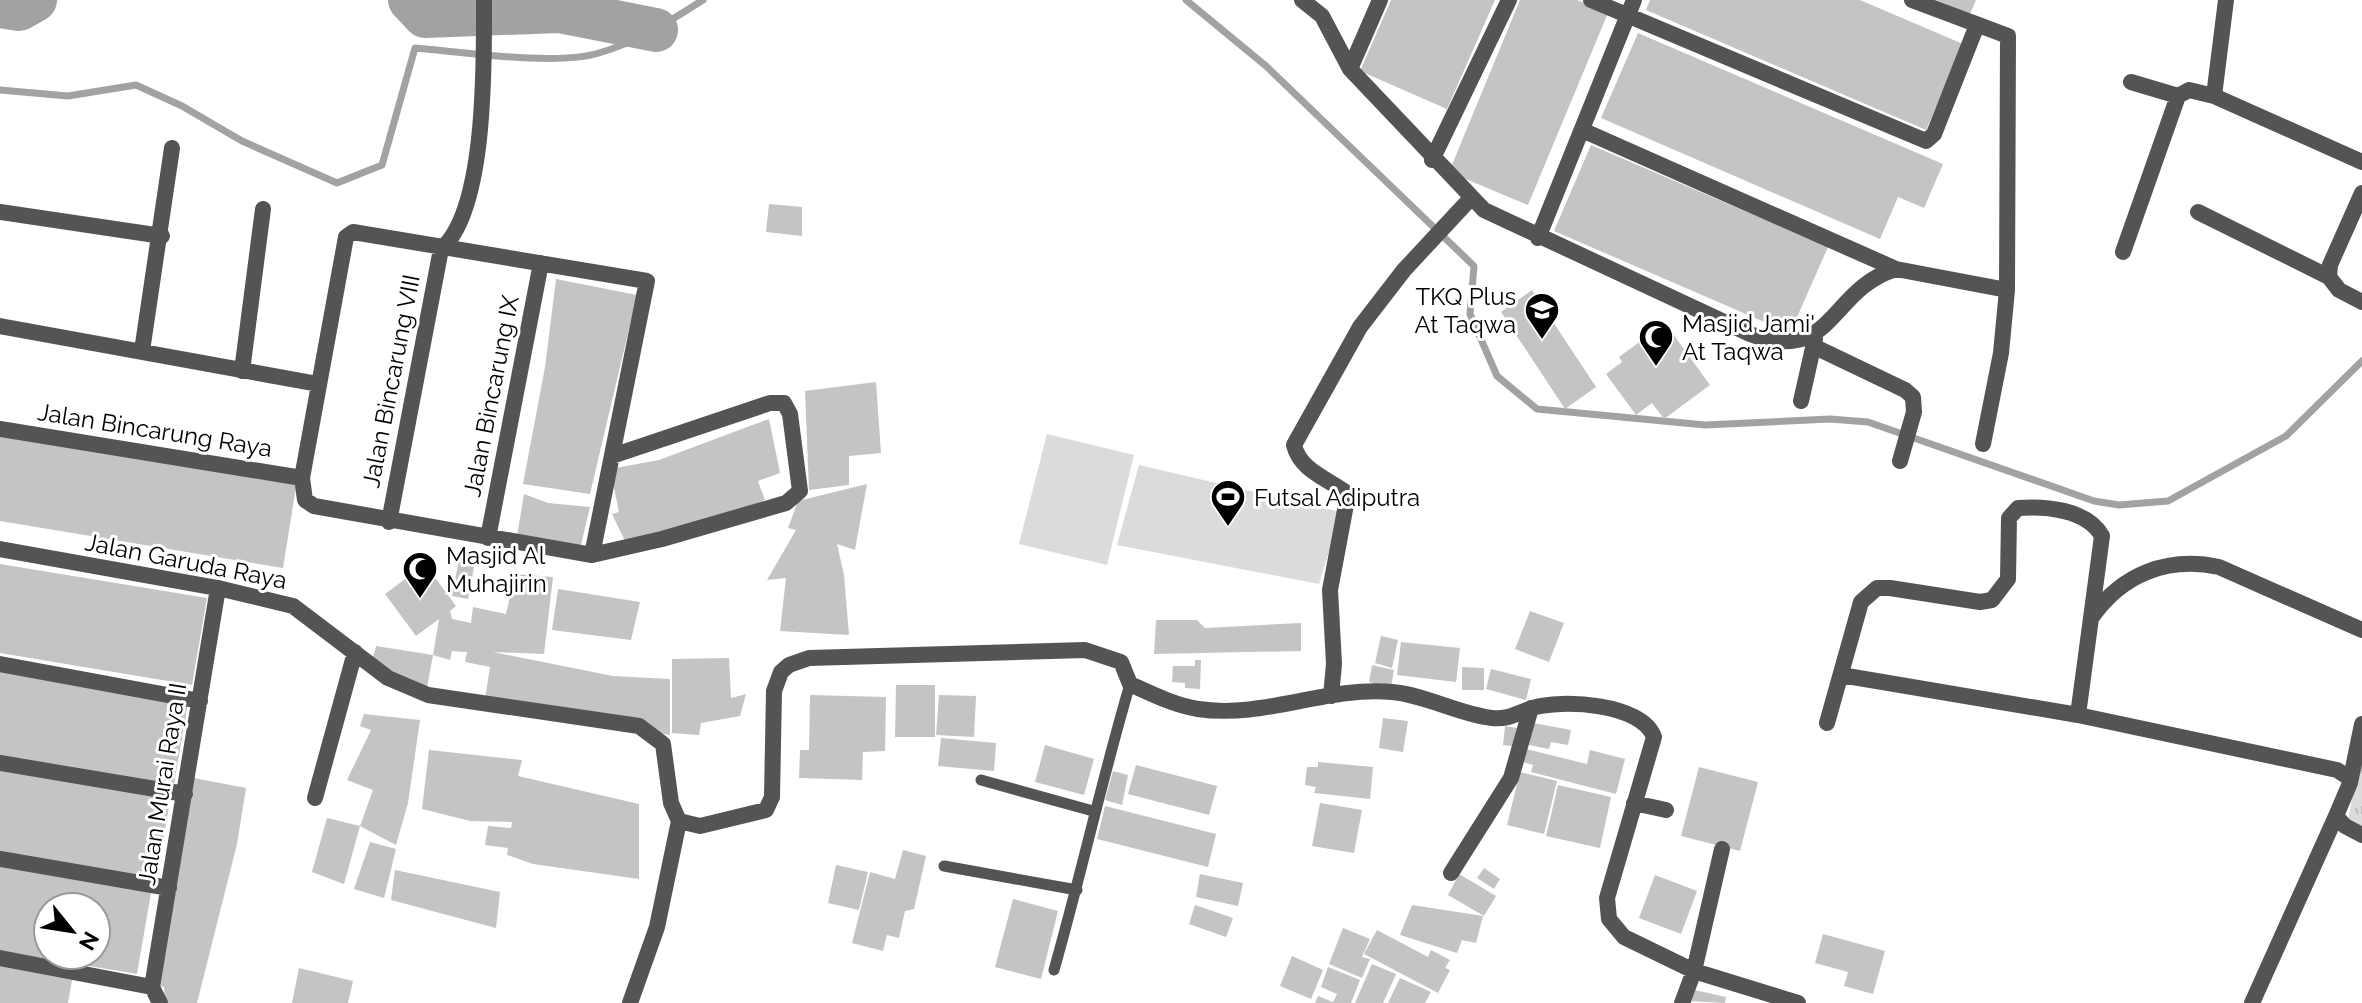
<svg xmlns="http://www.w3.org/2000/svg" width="2362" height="1003" font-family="Raleway,sans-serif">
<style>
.park{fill:url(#park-tufts)}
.pitch{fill:#dbdbdb}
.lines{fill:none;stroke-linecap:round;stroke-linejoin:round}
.stream{stroke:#a2a2a2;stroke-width:7}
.river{stroke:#a2a2a2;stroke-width:44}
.building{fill:#c4c4c4;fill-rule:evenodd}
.service{stroke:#545454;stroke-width:11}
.minor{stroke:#545454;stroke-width:16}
.labels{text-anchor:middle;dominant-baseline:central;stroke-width:6;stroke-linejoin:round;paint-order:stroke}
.poi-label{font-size:24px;fill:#000;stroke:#fff;text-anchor:start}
.street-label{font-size:24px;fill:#000;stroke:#fff}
</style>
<defs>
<pattern id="park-tufts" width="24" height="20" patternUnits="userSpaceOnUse" patternTransform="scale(2)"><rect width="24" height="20" fill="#dbdbdb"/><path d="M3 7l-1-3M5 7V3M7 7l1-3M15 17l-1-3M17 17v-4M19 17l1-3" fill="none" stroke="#bababa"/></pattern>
</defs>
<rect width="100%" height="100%" fill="#fff"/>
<!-- park -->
<path class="park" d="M2362,740V841L2346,833Z"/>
<!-- pitch -->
<path class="pitch" d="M1047,434L1134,455L1107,565L1019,544Z
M1139,465L1341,512L1319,584L1117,545Z"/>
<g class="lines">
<!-- stream -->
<path class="stream" d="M1186,0L1266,66L1474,266L1470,314L1497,376L1537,409L1705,425L1830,419L1868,422L2094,501L2119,505L2168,501L2286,436L2362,361
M0,90L68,96L136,85L182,106L242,141L337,183L382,165L415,48C463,52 556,66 599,53C637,42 670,21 703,0"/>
<!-- river -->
<path class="river" d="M410,0L425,16L559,11L656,30
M0,6L19,9L35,0"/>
</g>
<!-- building -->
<path class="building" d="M1391,0H1495L1447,109L1360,71Z
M1520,0H1577L1608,13L1528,205L1449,172Z
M1650,0H1860L1963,44L1926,130L1646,10Z
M1936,0H1976L1970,14Z
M1638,33L1943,164L1924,208L1898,197L1880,239L1601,118Z
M1591,145L1828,247L1790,333L1554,231Z
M769,204L802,207V236L766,232Z
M556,279L637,295L590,494L523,484L545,367Z
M1532,290L1596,387L1565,409L1501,312Z
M1665,323L1710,385L1664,419L1652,403L1636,415L1606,374L1622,362L1619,357Z
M876,382L881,453L849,456V485L809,490L805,391Z
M769,419L780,473L758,481L765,500L714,520L627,545L612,514L619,512L610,469L659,460Z
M0,432L297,481L283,568L0,521Z
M867,484L855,550L837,544L844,575L849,635L780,631L786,578L767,580L796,530L788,528L798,501Z
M524,494L548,503L590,507L580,549L517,536Z
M459,559L475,562L468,599L452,596Z
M0,564L207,598L192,685L0,653Z
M425,564L456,606L450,611L452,619L471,623L473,607L506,614L515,574L553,577L544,654L493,652L613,676L670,679V735L485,699L490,667L465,662L467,652L452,651L450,660L433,655L439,619L416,636L385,594Z
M558,589L640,602L631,640L552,630Z
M1530,611L1564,623L1549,662L1515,649Z
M1156,620H1197L1205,628L1301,623V651L1154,654Z
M1381,636L1398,640L1392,668L1375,663Z
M1401,642L1460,648L1456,682L1397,675Z
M376,646L433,655L427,688L413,686L372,661Z
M729,658L731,698L746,694L740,716L701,723L699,735L672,733V659Z
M1195,660H1201L1200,689L1185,688V683L1172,682L1173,666H1195Z
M1372,665L1394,670L1391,687L1369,682Z
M1462,667L1484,668V690H1462Z
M1491,669L1531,679L1526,700L1486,689Z
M0,671L188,703L173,790L0,761Z
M896,685H935V737H895Z
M810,695L886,697L885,751L863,752L862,780L799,778L800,750H809Z
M939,695L976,696L974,737L936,735Z
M364,714L420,720L408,803L396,845L360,826L373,790L347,780L371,730L360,726Z
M1383,718L1408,721L1403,752L1379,748Z
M1533,723L1571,730L1568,745L1551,742L1549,749L1529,745Z
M1505,726L1522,729L1519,747L1503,745Z
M941,738L996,743L994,771L938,766Z
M1045,745L1094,759L1084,795L1035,782Z
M1526,749L1587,764L1590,750L1625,759L1616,794L1531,772L1533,765L1523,762Z
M429,750L522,760L518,776L639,804V879L533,864L507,855L508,848L485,845L488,826L511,828L512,822L470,821L422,809Z
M1318,762L1373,767L1370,799L1314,793L1316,787L1305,785L1307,767H1318Z
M1136,765L1217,786L1209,815L1128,794Z
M0,766L171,795L156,882L0,856Z
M1699,767L1758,782L1740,851L1681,836Z
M1113,771L1128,775L1122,805L1105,800Z
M1520,772L1557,781L1544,834L1507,825Z
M194,778L246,788L237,844L197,1003H165L164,987L155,984Z
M1558,785L1611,797L1600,848L1546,836Z
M1320,803L1362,810L1354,853L1312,846Z
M1105,806L1216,834L1208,867L1097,839Z
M327,818L360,826L344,884L312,872Z
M370,842L396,849L384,898L354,889Z
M903,850L926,856L914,909L905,911L899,938L887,935L883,951L852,943L870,872L895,879Z
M0,861L152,887L137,974L0,951ZM48,907H96V955H48Z
M836,865L868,872L859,910L828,903Z
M1484,868L1500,879L1494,889L1477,878Z
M395,870L500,892L496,928L391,900Z
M1200,874L1243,883L1238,906L1196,897Z
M1459,874L1496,896L1484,916L1448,895Z
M1655,875L1697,891L1681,934L1639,918Z
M1013,899L1058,911L1041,979L995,967Z
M1195,905L1233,918L1226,937L1189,924Z
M1412,905L1483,916L1476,943L1462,940L1457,953L1400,935Z
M1343,928L1370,939L1362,957L1370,959L1362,978L1329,964Z
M1377,930L1428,957L1431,950L1450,960L1445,968L1450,970L1438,993L1364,954Z
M1823,934L1885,951L1873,994L1844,986L1848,972L1815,963Z
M1292,956L1323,970L1311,999L1280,986Z
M1372,964L1396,974L1383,1003H1355Z
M0,966L72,980L68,1003H0Z
M1328,967L1360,980L1351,1003H1315L1318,996L1333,1002L1337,994L1321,987Z
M299,968L353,981L348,1003H292Z
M1400,978L1431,992L1425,1003H1388Z
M1690,989L1726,997L1725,1003L1686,1001Z"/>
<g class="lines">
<!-- service -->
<path class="service" d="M981,780L1093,811
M944,866L1077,890
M1054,970C1081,875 1102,779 1130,684"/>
<!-- minor -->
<path class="minor" d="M1302,0L1322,16L1350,69L1484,210L1750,334C1834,365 1829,289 1896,269
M1591,0L1926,141L1934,134L1977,25
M1912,0L2008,36L2007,290L2001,353L1983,444
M2226,0L2214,96L2362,162
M1350,69L1380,0
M2131,82L2178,96
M1582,130L1896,269L2007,290
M1432,160L1509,0
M2362,193L2330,265L2329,277L2339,290L2362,302
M0,212L162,236
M2198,212L2329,277
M1538,238L1634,0
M441,249C487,210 484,59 484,0
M2123,252L2178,96L2189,90L2214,96
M0,326L318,384
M1813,346L1905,390L1913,397L1914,412L1900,461
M142,351L172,148
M242,371L263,209
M1801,401L1815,339
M0,429L302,478
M389,522L441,249
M488,538L541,263
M0,549L218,588L293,606L388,678L428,695L639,726L663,744L671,803L679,821
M592,555L647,281L353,232L346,237L302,478L305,500L314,506L592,555L662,539L786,503L800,491L790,414L784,403H770L612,456
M2092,617C2122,574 2168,556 2219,567L2362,630
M0,664L200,701
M1841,675L2078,715L2337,770L2348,777L2350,783L2336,816L2345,826L2362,835
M1331,696L1334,664L1330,590L1348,494C1329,479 1300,471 1294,445L1360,327L1404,270L1471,198
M1827,723L1861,602L1877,588H1890L1980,602L1992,600L2008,579L2009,518L2018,508C2045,506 2087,509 2102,536L2078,715
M0,763L185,794
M2350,783L2362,724
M315,798L355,652
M1634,803L1666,810
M679,821L700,826L766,810L772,797L774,691L781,672L789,665L809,658L1085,650L1121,662L1130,684C1152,694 1174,705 1198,709C1264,719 1326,686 1392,692C1426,695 1458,714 1492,718C1508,720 1517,713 1532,708C1561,699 1642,703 1654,737L1607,898L1609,919L1624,937L1694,971L1798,1003
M0,859L169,888
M1451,873L1511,778L1531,708
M0,958L152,987
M152,987L218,588
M152,987L160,1003
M630,1003L657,927L679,821
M1682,1003L1694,971L1722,849
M2252,1003L2336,816"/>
</g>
<!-- icons -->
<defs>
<symbol id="school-pin" viewBox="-11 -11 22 30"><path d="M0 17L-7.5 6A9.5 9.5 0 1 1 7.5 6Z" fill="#000" stroke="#fff"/><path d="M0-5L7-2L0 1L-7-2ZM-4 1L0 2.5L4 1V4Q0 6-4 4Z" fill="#fff"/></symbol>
<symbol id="mosque-pin" viewBox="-11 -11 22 30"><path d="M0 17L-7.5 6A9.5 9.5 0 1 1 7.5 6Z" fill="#000" stroke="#fff"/><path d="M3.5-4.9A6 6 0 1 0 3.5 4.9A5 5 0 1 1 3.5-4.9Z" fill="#fff"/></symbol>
<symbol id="stadium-pin" viewBox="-11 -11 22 30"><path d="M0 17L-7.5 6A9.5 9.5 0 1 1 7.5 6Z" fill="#000" stroke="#fff"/><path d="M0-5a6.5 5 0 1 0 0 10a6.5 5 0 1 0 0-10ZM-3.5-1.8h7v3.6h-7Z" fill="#fff"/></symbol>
</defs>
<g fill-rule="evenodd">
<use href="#school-pin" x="1522" y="290" width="40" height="54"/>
<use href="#mosque-pin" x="1636" y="317" width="40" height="54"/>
<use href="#stadium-pin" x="1208" y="477" width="40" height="54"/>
<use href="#mosque-pin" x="400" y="549" width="40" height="54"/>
</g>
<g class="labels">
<!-- poi labels -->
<g class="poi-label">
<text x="1516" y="296" text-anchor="end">TKQ Plus<tspan x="1516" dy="28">At Taqwa</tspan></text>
<text x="1682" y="323">Masjid Jami'<tspan x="1682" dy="28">At Taqwa</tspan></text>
<text x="1254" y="497">Futsal Adiputra</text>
<text x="446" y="555">Masjid Al<tspan x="446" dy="28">Muhajirin</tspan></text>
</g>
<!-- street labels -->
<g class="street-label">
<text transform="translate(391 381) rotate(-79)">Jalan Bincarung VIII</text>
<text transform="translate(491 396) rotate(-79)">Jalan Bincarung IX</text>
<text transform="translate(155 430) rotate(9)">Jalan Bincarung Raya</text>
<text transform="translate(186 561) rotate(11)">Jalan Garuda Raya</text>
<text transform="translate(162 784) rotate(-81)">Jalan Murai Raya II</text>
</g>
</g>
<!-- north arrow -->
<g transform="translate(72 931) rotate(120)"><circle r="38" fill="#ffffff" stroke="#999999" stroke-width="2"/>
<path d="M0-6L14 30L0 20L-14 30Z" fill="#000000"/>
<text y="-12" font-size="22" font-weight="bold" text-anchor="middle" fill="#000000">N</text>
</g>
</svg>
